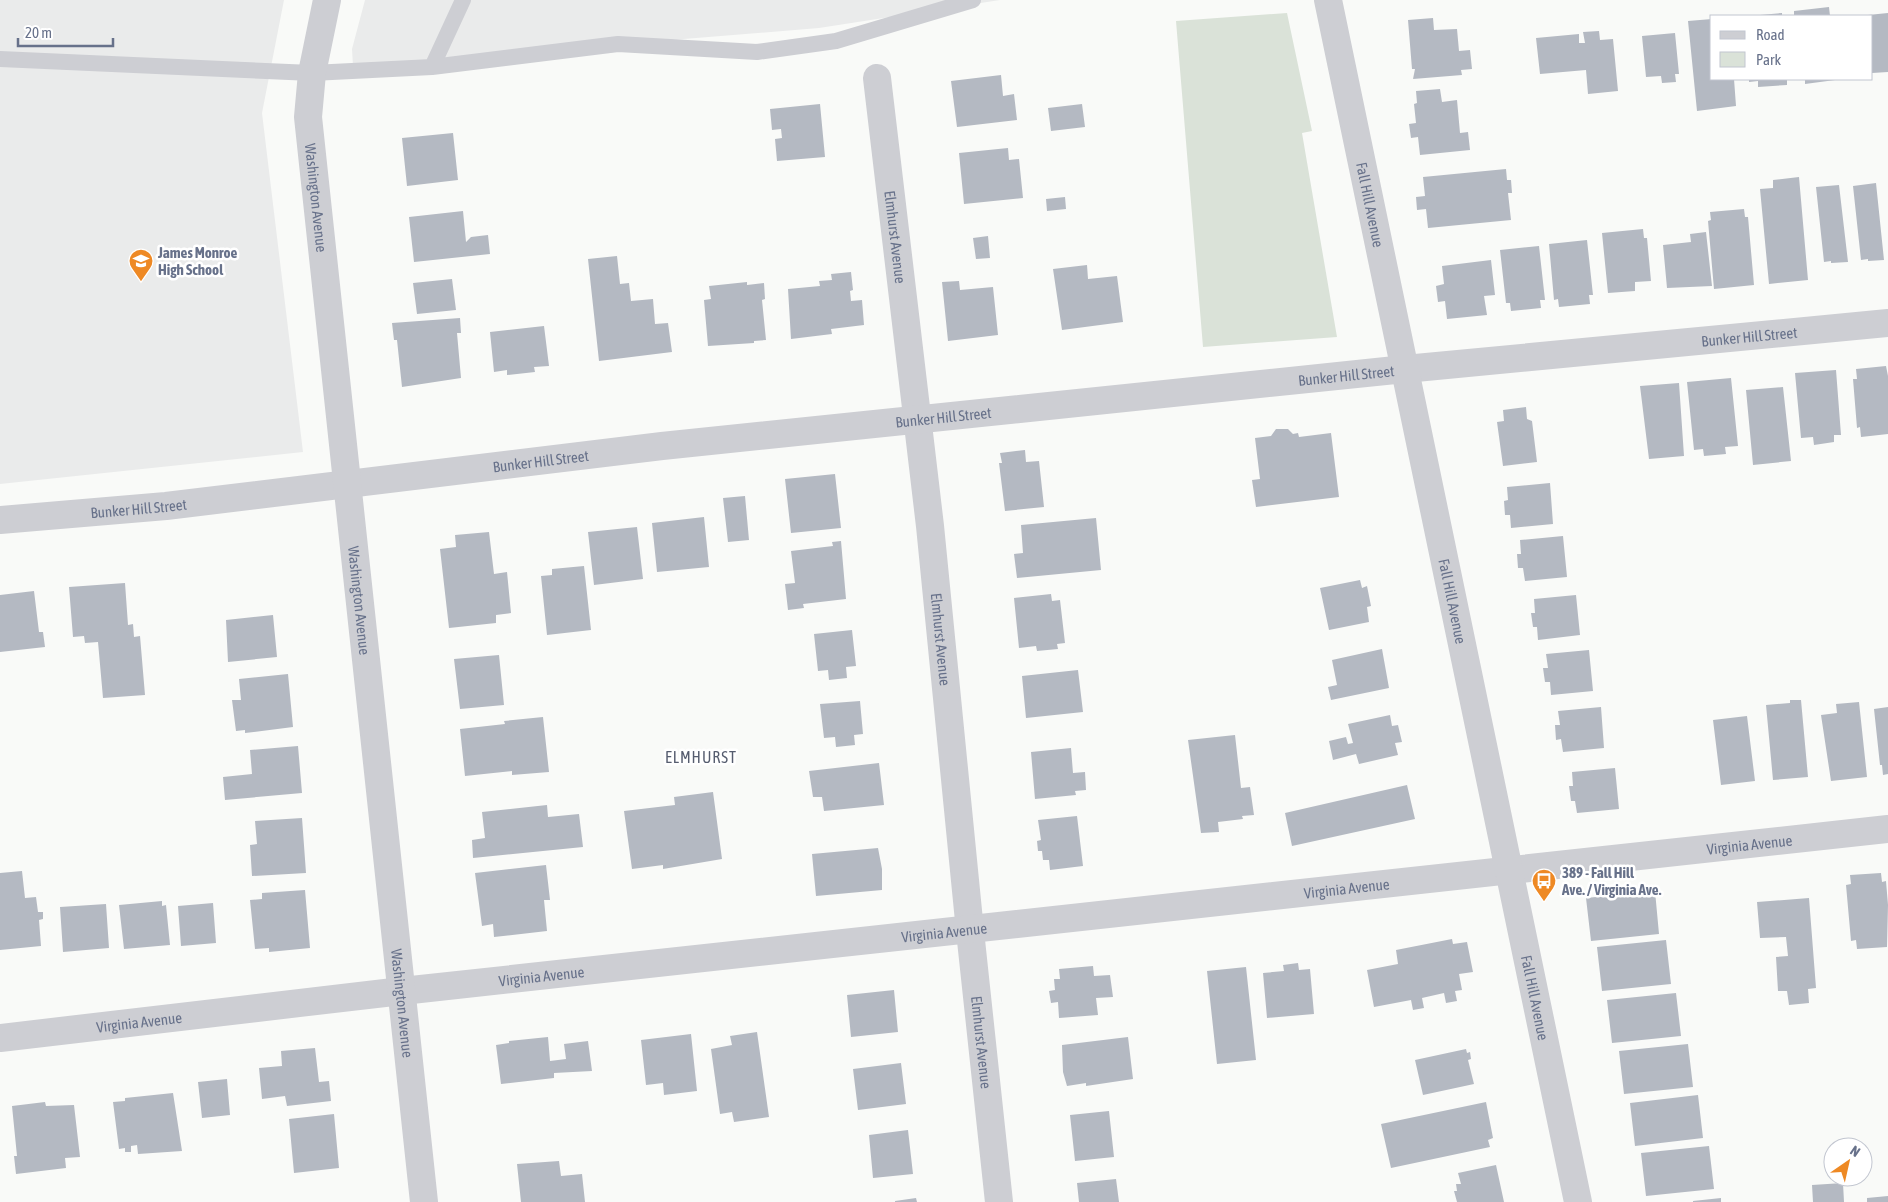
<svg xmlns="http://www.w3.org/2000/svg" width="1888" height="1202" font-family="'Asap Condensed',sans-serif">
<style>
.built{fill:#eaebeb}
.green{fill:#dae2d8}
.building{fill:#b4b9c2}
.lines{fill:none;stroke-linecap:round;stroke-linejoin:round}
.service{stroke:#cdced3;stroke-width:16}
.minor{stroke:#cdced3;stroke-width:28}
.tertiary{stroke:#cdced3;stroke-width:28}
.labels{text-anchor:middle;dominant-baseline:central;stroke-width:5;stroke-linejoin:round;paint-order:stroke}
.street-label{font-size:15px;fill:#67718a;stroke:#fff}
.poi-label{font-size:15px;font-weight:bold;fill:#67718a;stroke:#fff;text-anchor:start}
.neighbourhood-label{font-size:16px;letter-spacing:1px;fill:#565d6f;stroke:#fff}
</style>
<rect width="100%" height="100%" fill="#f9faf8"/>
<!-- built -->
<path class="built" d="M0,0H284L262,113L303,452L0,484Z
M365,0H1000L819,28L353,66L352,49Z"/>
<!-- green -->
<path class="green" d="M1287,13L1312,131L1302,133L1337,337L1203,347L1176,21Z"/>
<!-- building -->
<path class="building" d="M1829,7L1830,16H1794V11Z
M1782,13V16H1760V15Z
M1888,13V72L1872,73V16L1868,15Z
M1433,18L1434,30L1457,29L1459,51L1470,50L1472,69L1461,70L1462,75L1413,79L1415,69H1412L1408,20Z
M1712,19V79H1734L1736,106L1697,111L1688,21Z
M1599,31L1600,40L1613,39L1618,91L1588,94L1586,70L1540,74L1536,38L1579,34V43H1585L1583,32Z
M1675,33L1679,74H1675L1676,82L1662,83L1661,76L1646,77L1642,36Z
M1001,75L1003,96L1014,94L1017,120L957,127L951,81Z
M1749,79H1787V85L1758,87V81L1749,82Z
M1805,79H1835V80L1805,84Z
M1440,89L1442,102L1457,100L1460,133L1468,132L1470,150L1420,155L1418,137L1411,138L1409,124L1416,123L1414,104L1417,103L1416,91Z
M820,104L825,157L777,161L775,139L782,138L781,129L772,130L770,109Z
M1082,104L1085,127L1051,131L1048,108Z
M453,133L458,180L407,186L402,138Z
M1008,148L1009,160L1019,159L1023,198L964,204L959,153Z
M1506,169L1507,180H1511L1512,193H1508L1511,220L1428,228L1426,209L1417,210L1416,197L1425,196L1423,177Z
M1799,177L1808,280L1769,284L1760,189L1773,188V180Z
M1876,183L1884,260L1868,261V259L1861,260L1853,186Z
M1839,185L1848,262L1831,263V261L1824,262L1816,187Z
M1065,197L1066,209L1047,211L1046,199Z
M1744,209L1745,217H1748L1754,285L1714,289L1708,221L1711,220L1710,212Z
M463,211L466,242L471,237L488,235L490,254L414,262L409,217Z
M1643,229L1644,238H1647L1651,281L1635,282V291L1608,293L1602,233Z
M1706,232L1712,286L1667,288L1663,245L1691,242L1690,234Z
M988,236L990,258L976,259L973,238Z
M1587,240L1593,295H1589L1590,304L1559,307L1558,299L1554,300L1549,244Z
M1539,246L1545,300H1540L1541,308L1511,311L1510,303H1506L1500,250Z
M617,256L620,284L629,283L631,301L653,299L655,324L668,323L672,352L599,361L588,259Z
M1491,260L1495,295L1484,296L1487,315L1447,319L1445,301L1438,302L1436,286L1444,284L1442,266Z
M1087,265L1088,279L1117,276L1123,322L1062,330L1053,269Z
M851,272L853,290L850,291L851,301L862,300L864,325L831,329L832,334L791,339L788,289L820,286L819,281L832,280L831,274Z
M452,279L456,310L417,314L413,283Z
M959,281L960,290L993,287L998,335L948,341L942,282Z
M747,282V285L764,283L765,299L762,300L766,340L754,341V343L708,346L704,300L711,299L709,286Z
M460,318L461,333H457L461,378L402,387L397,340H394L392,323Z
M544,326L549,366L534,367L535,372L507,375V370L494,372L490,332Z
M1886,366L1888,376V434L1861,437L1860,427L1857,428L1853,379H1857L1856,369Z
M1836,370L1841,435H1834V442L1814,445L1813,437L1801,438L1795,373Z
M1731,378L1738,446L1725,447L1726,454L1704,456L1703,449L1694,450L1687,382Z
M1679,383L1684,456L1649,459L1640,386Z
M1783,387L1791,461L1753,465L1746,390Z
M1526,407L1527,419L1532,421L1537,462L1503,466L1497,422L1504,421L1503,410Z
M1276,429H1288L1293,434L1298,433L1299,437L1331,433L1339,497L1256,507L1252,480L1260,479L1255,438L1271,436Z
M1025,450L1026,462L1039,461L1044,507L1005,511L999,463H1002L1000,453Z
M835,474L841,528L791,533L785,479Z
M1550,483L1553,524L1511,528L1510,515H1505L1504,501L1508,500L1507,487Z
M745,496L749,540L728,542L723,498Z
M704,517L709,567L657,572L652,523Z
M1096,518L1101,570L1017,578L1014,554L1023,553L1021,525Z
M637,527L643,579L594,585L588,532Z
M489,532L494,574L507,572L511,613L496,615V623L449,628L440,549L456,547L455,535Z
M1563,536L1567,577L1525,581L1523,568H1518L1517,554H1521L1520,540Z
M841,541L846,599L803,604L804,608L788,610L785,584L795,583L791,551L833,546L832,542Z
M584,566L591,630L547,635L541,576L552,575V569Z
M1360,580L1362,588L1367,586L1371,606L1367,607L1369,622L1329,630L1320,588Z
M125,583L128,625L133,624L134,637L140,636L145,695L103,698L98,642L85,643L84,636L73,637L69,587Z
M34,591L39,632H43L45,647L0,652V595Z
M1051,594L1052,601L1060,600L1065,643L1057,644L1058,649L1037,651L1036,646L1019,648L1014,598Z
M1576,595L1580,635L1538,640L1537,627H1533L1531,613H1535L1534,599Z
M273,615L277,657L228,662L226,620Z
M852,630L856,666L846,667L847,678L829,680L828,670L818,671L814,634Z
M1382,649L1389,688L1331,700L1328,687L1337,685L1332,660Z
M1589,650L1593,691L1551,695L1550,682H1545L1543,668H1548L1546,654Z
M499,655L504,705L460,709L454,659Z
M1078,670L1083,712L1026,718L1022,676Z
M288,674L293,727L245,733V730L236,731L232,700H241L239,679Z
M1790,700H1801L1808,777L1773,780L1766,705L1790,703Z
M860,701L863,734L854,735L855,745L836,747L835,737L824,738L820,704Z
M1859,702L1867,777L1831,781L1821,715L1837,713L1836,704Z
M1601,707L1604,748L1563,752L1561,739L1556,740L1555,725H1560L1558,711Z
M1888,707V774L1883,775L1882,765H1880L1874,709Z
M1390,715L1392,726L1398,725L1402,742L1395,743L1398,755L1359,764L1356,754L1333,760L1329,741L1346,737L1348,744L1353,743L1348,724Z
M1747,716L1755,781L1721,785L1713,720Z
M543,717L549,772L512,775V771L465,776L460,729L505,724L504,721Z
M1235,735L1241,788L1250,787L1254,815L1242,816L1243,819L1218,822L1219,832L1201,833L1188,740Z
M298,746L302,793L225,800L223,777L252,774L250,750Z
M1071,748L1073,773L1085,772L1086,790L1075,791L1076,795L1035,799L1031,752Z
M879,763L884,805L824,811L822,797H813L809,771Z
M1615,768L1619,809L1577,813L1575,801H1571L1569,786H1573L1572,772Z
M1407,785L1415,819L1292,846L1285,813Z
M713,792L722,859L663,869V865L632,869L624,811L675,805L674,797Z
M547,805L548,817L579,814L583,847L473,858L472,840L485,838L482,812Z
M1077,816L1083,866L1050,870L1049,860H1043L1042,851H1038L1037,841L1041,840L1038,820Z
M302,818L306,873L252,876L250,845L257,844L255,821Z
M878,848L882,869V890L816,896L812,854Z
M546,865L550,900H544L547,931L494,937L493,924L482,926L475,873Z
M22,871L25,898L36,897L38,912H43V919L39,920L41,946L0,950V873Z
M1881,873L1882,882L1886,881L1888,905L1887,947L1857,949L1856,940L1851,941L1846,885L1851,884L1850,875Z
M305,890L310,948L269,952V948L255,949L250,900L262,899V893Z
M1655,891L1659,934L1591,941L1586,898Z
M1809,898L1816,988L1808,989L1809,1003L1789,1005L1787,991H1778L1776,957L1788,956L1786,937L1760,938L1757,902Z
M162,901V906L166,905L170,945L124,949L119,905Z
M213,903L216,943L181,946L178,906Z
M106,904L109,948L63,952L60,907Z
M1452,939L1453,944L1467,942L1473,972L1459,974L1462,990L1455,991L1457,1001L1446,1003L1444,993L1422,998L1424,1008L1413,1010L1411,1000L1374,1007L1367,970L1398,964L1396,950Z
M1666,940L1671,984L1602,991L1597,947Z
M1298,963L1299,970L1310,969L1314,1014L1267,1018L1263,973L1284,971L1283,965Z
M1093,966L1094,976L1110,975L1113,997L1096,998L1098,1015L1059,1018L1058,1002L1051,1003L1049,991L1055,990L1054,979H1060L1059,969Z
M1246,967L1256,1060L1217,1064L1207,971Z
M894,990L898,1032L851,1037L847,995Z
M1676,993L1681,1036L1612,1043L1607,1000Z
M757,1032L769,1117L734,1122L732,1112L720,1114L711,1049L732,1045L730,1036Z
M691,1034L697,1091L664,1095L663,1083L646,1085L641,1040Z
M548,1037L550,1061L566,1059L564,1044L588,1041L592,1071L554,1073V1078L501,1084L496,1045L509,1043V1041Z
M1128,1037L1133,1079L1086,1086V1083L1067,1086L1063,1072L1062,1045Z
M1688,1044L1693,1087L1624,1094L1619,1051Z
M315,1048L319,1082L329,1081L331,1101L287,1106L285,1096L262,1099L259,1068L282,1066L281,1051Z
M1466,1049L1467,1053L1470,1052L1471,1059L1468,1060L1474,1084L1423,1095L1415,1060Z
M901,1063L906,1104L858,1110L853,1069Z
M227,1079L230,1115L202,1118L198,1082Z
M173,1093L182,1151L138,1154L137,1145L131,1146V1152H125V1148L119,1149L113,1102L125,1101V1098Z
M1698,1095L1703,1138L1635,1146L1630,1103Z
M45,1102L46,1106L74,1105L80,1157L65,1158L66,1168L16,1174L14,1156H17L12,1106Z
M1486,1102L1493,1138L1488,1140L1490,1147L1391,1168L1381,1124Z
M1109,1111L1114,1157L1075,1161L1070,1115Z
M334,1114L339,1168L294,1173L289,1119Z
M908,1130L913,1174L873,1178L869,1135Z
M1709,1146L1714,1189L1646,1196L1641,1153Z
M559,1161L561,1176L582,1174L585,1202H521L517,1164Z
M1496,1165L1504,1202H1457L1454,1191H1457L1456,1184H1461L1458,1173Z
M1116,1179L1119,1202H1079L1077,1183Z
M1843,1183L1844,1202H1813L1812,1185Z
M1888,1196V1202H1867V1198Z
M916,1198L917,1202H895V1201Z
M1721,1198V1202H1693V1201Z"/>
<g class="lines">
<!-- service -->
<path class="service" d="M463,0L432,67L618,44L757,52L836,41L973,0
M0,59L312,73L432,67"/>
<!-- minor -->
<g class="minor">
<path id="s1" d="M877,78L930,526L970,931L999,1202"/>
<path id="s2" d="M0,520L166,506L662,446L1405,369L1888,323"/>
<path id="s3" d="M0,1038L402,991L1888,829"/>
</g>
<!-- tertiary -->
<g class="tertiary">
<path id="s4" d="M327,0L312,73L308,117L424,1202"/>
<path id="s5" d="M1328,0L1578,1202"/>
</g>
</g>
<!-- icons -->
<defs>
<symbol id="school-pin" viewBox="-11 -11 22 30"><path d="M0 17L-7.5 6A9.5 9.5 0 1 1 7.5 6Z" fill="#ee8924" stroke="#fff"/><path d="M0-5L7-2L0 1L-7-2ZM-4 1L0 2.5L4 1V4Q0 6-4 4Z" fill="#fff"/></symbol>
<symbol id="bus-pin" viewBox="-11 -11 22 30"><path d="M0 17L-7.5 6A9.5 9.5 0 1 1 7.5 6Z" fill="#ee8924" stroke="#fff"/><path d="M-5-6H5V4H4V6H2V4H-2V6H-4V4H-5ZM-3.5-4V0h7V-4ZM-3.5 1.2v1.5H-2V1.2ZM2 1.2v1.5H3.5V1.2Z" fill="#fff"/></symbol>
</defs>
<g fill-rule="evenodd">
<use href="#school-pin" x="127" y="247" width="28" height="38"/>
<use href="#bus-pin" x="1530" y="867" width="28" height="38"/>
</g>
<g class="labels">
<!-- street labels -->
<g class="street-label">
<text stroke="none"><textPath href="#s4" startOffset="200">Washington Avenue</textPath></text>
<text stroke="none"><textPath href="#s5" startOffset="209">Fall Hill Avenue</textPath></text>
<text stroke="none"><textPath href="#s1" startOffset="160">Elmhurst Avenue</textPath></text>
<text stroke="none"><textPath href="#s2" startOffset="1759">Bunker Hill Street</textPath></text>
<text stroke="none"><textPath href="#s2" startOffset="1354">Bunker Hill Street</textPath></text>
<text stroke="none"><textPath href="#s2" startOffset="949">Bunker Hill Street</textPath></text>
<text stroke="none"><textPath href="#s2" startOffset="544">Bunker Hill Street</textPath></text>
<text stroke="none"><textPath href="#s2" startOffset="139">Bunker Hill Street</textPath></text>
<text stroke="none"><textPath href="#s4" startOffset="605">Washington Avenue</textPath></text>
<text stroke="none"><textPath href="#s5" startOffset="614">Fall Hill Avenue</textPath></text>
<text stroke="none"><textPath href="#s1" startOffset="565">Elmhurst Avenue</textPath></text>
<text stroke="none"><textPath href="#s3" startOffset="1760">Virginia Avenue</textPath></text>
<text stroke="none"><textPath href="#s3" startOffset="1355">Virginia Avenue</textPath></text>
<text stroke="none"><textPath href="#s3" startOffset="950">Virginia Avenue</textPath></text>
<text stroke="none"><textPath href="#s3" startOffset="545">Virginia Avenue</textPath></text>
<text stroke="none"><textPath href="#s5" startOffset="1019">Fall Hill Avenue</textPath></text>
<text stroke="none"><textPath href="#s4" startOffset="1010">Washington Avenue</textPath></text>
<text stroke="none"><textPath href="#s3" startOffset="140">Virginia Avenue</textPath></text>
<text stroke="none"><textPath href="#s1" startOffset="970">Elmhurst Avenue</textPath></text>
</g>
<!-- poi labels -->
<g class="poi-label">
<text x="158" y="252">James Monroe<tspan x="158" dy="17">High School</tspan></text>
<text x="1562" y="872">389 - Fall Hill<tspan x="1562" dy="17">Ave. / Virginia Ave.</tspan></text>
</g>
<!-- neighbourhood labels -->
<g class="neighbourhood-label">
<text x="701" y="757">ELMHURST</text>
</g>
</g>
<!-- legend -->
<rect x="1710" y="15" width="162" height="65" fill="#ffffff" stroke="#c2c6d0"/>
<rect x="1720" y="31" width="25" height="8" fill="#cdced3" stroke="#c2c6d0"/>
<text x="1756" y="40" font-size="15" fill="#67718a">Road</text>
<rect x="1720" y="52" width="25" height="15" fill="#dae2d8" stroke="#c2c6d0"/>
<text x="1756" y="65" font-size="15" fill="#67718a">Park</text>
<!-- north arrow -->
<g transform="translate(1848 1162) rotate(34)"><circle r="24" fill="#ffffff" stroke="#c2c6d0"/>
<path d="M0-4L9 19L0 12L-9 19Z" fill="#ee8924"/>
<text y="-8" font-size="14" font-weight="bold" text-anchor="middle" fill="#67718a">N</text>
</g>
<!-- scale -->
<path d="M18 38v8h95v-8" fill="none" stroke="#67718a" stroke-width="2.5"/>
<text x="25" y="38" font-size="15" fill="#67718a" stroke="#ffffff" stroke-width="4" paint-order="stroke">20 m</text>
</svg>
